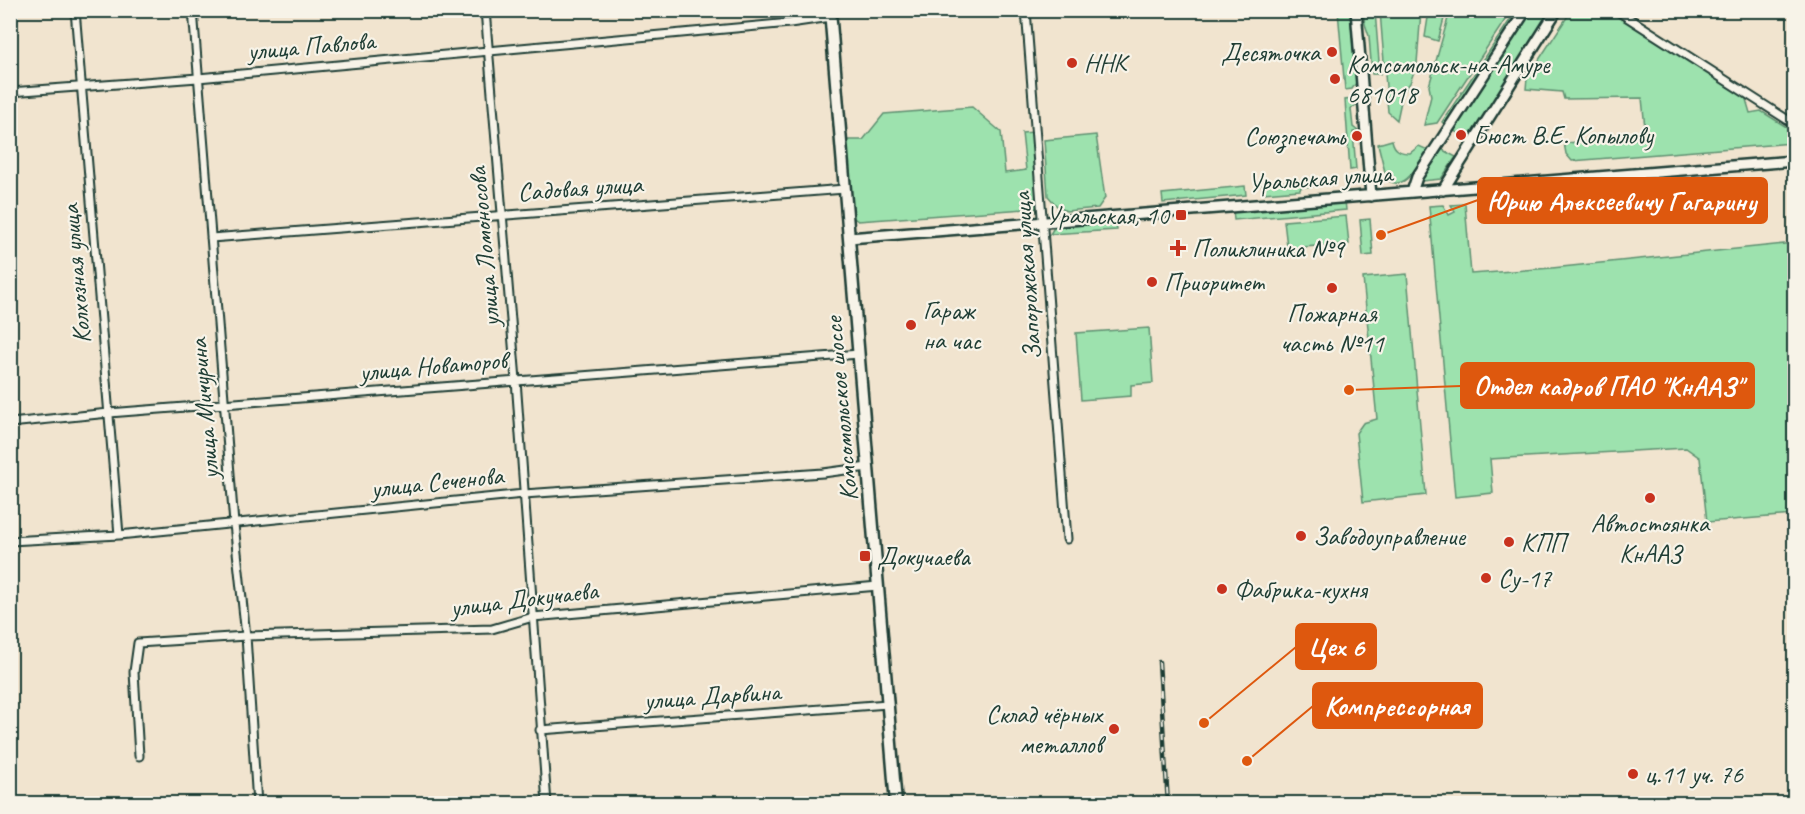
<svg xmlns="http://www.w3.org/2000/svg" width="1805" height="814" font-family="Caveat,sans-serif">
<style>
.green{fill:#9de2ae;stroke:#5e9071;stroke-width:1.5}
.lines{fill:none;stroke-linecap:round;stroke-linejoin:round}
.minor-casing{stroke:#1f3d34;stroke-width:11}
.tertiary-casing{stroke:#1f3d34;stroke-width:14}
.secondary-casing{stroke:#1f3d34;stroke-width:15}
.minor{stroke:#f7f3e8;stroke-width:7}
.tertiary{stroke:#f7f3e8;stroke-width:9}
.secondary{stroke:#f7f3e8;stroke-width:10}
.rail-casing{stroke:#1f3d34;stroke-width:4.5}
.rail{stroke:#f7f3e8;stroke-width:2;stroke-dasharray:7;stroke-linecap:butt}
.poi-dot{fill:#c8321e;stroke:#f7f3e8;stroke-width:2}
.labels{text-anchor:middle;dominant-baseline:central;stroke-width:4.5;stroke-linejoin:round;paint-order:stroke}
.street-label{font-size:26px;fill:#1f3d34;stroke:#f7f3e8}
.poi-label{font-size:26px;fill:#1f3d34;stroke:#f7f3e8;text-anchor:start}
.leader{fill:none;stroke:#de580e;stroke-width:2}
.callout-dot{fill:#de580e;stroke:#f7f3e8;stroke-width:2}
.callout{fill:#de580e;stroke:#de580e;stroke-width:2}
.callout-label{font-size:27px;text-anchor:middle;font-weight:bold;fill:#fff}
</style>
<rect width="100%" height="100%" fill="#f1e4cf"/>
<filter id="ink" filterUnits="userSpaceOnUse"><feTurbulence type="fractalNoise" baseFrequency=".0167" numOctaves="2"/><feDisplacementMap in="SourceGraphic" scale="12" xChannelSelector="R" yChannelSelector="G"/><feConvolveMatrix kernelMatrix="1 2 1 2 8 2 1 2 1" color-interpolation-filters="sRGB"/></filter>
<g filter="url(#ink)">
<!-- green -->
<path class="green" d="M1338,11H1350L1356,83L1352,89L1345,90Z
M1363,11H1375L1380,74H1372L1369,36L1365,24Z
M1380,11H1421L1417,63L1410,83L1403,92L1397,120L1388,112Z
M1429,11H1446L1438,41L1425,37Z
M1450,11H1511L1437,123L1424,125L1431,96L1429,86Z
M1516,11H1520L1445,125L1442,122Z
M1532,11H1552L1468,140L1453,130Z
M1571,11H1612L1745,96L1750,113L1761,111L1793,131L1792,143L1572,161L1566,154L1564,143L1646,138L1642,98L1564,99L1562,92L1526,89L1527,78Z
M1351,99L1356,105L1351,109L1353,127L1358,131L1353,132L1356,169L1350,170L1345,100Z
M972,107L1001,132L1005,173L1026,170L1022,133L1034,132L1040,208L858,221L851,216L845,140H863L884,114Z
M1096,135L1105,198L1098,208L1066,211L1057,206L1048,196L1044,140Z
M1392,140C1394,150 1400,153 1410,153L1419,146L1428,150C1418,163 1406,193 1387,180L1378,144Z
M1441,149L1456,157L1441,179L1422,181V177Z
M1315,179L1316,186L1301,187L1300,190L1263,193L1262,184Z
M1245,186L1246,195L1163,203L1162,194Z
M1345,200L1346,210L1234,220L1233,210Z
M1465,204L1471,274L1552,268L1794,243V515L1707,522L1700,458L1686,448L1490,459L1493,493L1455,497L1429,206L1443,205L1449,215L1455,212L1451,205Z
M1346,216L1349,244L1302,247L1299,253L1288,255L1284,221Z
M1116,218L1117,230L1050,234L1055,226Z
M1370,219L1373,255L1363,256L1360,220Z
M1407,274L1426,495L1363,502L1356,433L1363,423L1377,419L1363,278Z
M1149,328L1153,383L1131,385V396L1081,400L1076,333Z"/>
<g class="lines">
<defs>
<path id="minor" d="M75,10L119,535
M193,10L234,524L246,636L257,804
M485,10L516,380L547,804
M1026,10L1067,539
M1616,10L1794,124
M10,92L198,78L790,23L831,17
M211,238L845,189
M10,423L109,413L859,354
M10,541L119,535L524,494L823,473L868,467
M540,730L888,704
M139,756L134,672L138,643L246,636L492,629L533,617L878,586"/>
<path id="tertiary" d="M1356,10L1371,196
M1443,190L1557,10
M1412,192L1417,177L1526,10
M849,238L1794,161"/>
<path id="secondary" d="M830,10L896,804"/>
</defs>
<!-- minor casing -->
<use href="#minor" class="minor-casing"/>
<!-- tertiary casing -->
<use href="#tertiary" class="tertiary-casing"/>
<!-- secondary casing -->
<use href="#secondary" class="secondary-casing"/>
<!-- minor -->
<use href="#minor" class="minor"/>
<!-- tertiary -->
<use href="#tertiary" class="tertiary"/>
<!-- secondary -->
<use href="#secondary" class="secondary"/>
<defs>
<path id="rail" d="M1159,662L1168,804"/>
</defs>
<!-- rail casing -->
<use href="#rail" class="rail-casing"/>
<!-- rail -->
<use href="#rail" class="rail"/>
</g>
</g>
<!-- markers -->
<g class="poi-dot">
<circle cx="1332" cy="52" r="6"/>
<circle cx="1072" cy="63" r="6"/>
<circle cx="1335" cy="79" r="6"/>
<circle cx="1461" cy="135" r="6"/>
<circle cx="1357" cy="136" r="6"/>
<rect x="1175" y="209" width="12" height="12" rx="3"/>
<path d="M1175 239h6v6h6v6h-6v6h-6v-6h-6v-6h6z"/>
<circle cx="1152" cy="282" r="6"/>
<circle cx="1332" cy="288" r="6"/>
<circle cx="911" cy="325" r="6"/>
<circle cx="1650" cy="498" r="6"/>
<circle cx="1301" cy="536" r="6"/>
<circle cx="1509" cy="542" r="6"/>
<rect x="859" y="550" width="12" height="12" rx="3"/>
<circle cx="1486" cy="578" r="6"/>
<circle cx="1222" cy="589" r="6"/>
<circle cx="1114" cy="729" r="6"/>
<circle cx="1633" cy="774" r="6"/>
</g>
<g class="labels">
<!-- street labels -->
<g class="street-label">
<text transform="translate(311 46) rotate(-5)">улица Павлова</text>
<text transform="translate(1320 178) rotate(-4)">Уральская улица</text>
<text transform="translate(580 188) rotate(-4)">Садовая улица</text>
<text transform="translate(484 247) rotate(-95)">улица Ломоносова</text>
<text transform="translate(76 274) rotate(-95)">Колхозная улица</text>
<text transform="translate(1027 276) rotate(-94)">Запорожская улица</text>
<text transform="translate(433 366) rotate(-5)">улица Новаторов</text>
<text transform="translate(204 409) rotate(-95)">улица Мичурина</text>
<text transform="translate(841 409) rotate(-95)">Комсомольское шоссе</text>
<text transform="translate(437 482) rotate(-6)">улица Сеченова</text>
<text transform="translate(524 599) rotate(-7)">улица Докучаева</text>
<text transform="translate(712 696) rotate(-4)">улица Дарвина</text>
</g>
<!-- poi labels -->
<g class="poi-label">
<text x="1320" y="52" text-anchor="end">Десяточка</text>
<text x="1084" y="63">ННК</text>
<text x="1347" y="64">Комсомольск-на-Амуре<tspan x="1347" dy="30">681018</tspan></text>
<text x="1473" y="135">Бюст В.Е. Копылову</text>
<text x="1345" y="136" text-anchor="end">Союзпечать</text>
<text x="1169" y="215" text-anchor="end">Уральская, 10</text>
<text x="1192" y="248">Поликлиника №9</text>
<text x="1164" y="282">Приоритет</text>
<text x="923" y="310">Гараж<tspan x="923" dy="30">на час</tspan></text>
<text x="1332" y="313" text-anchor="middle">Пожарная<tspan x="1332" dy="30">часть №11</tspan></text>
<text x="1650" y="523" text-anchor="middle">Автостоянка<tspan x="1650" dy="30">КнААЗ</tspan></text>
<text x="1313" y="536">Заводоуправление</text>
<text x="1521" y="542">КПП</text>
<text x="877" y="556">Докучаева</text>
<text x="1498" y="578">Су-17</text>
<text x="1234" y="589">Фабрика-кухня</text>
<text x="1102" y="714" text-anchor="end">Склад чёрных<tspan x="1102" dy="30">металлов</tspan></text>
<text x="1645" y="774">ц.11 уч. 76</text>
</g>
</g>
<!-- callouts -->
<path class="leader" d="M1381 235L1478 200M1349 390L1461 386M1204 723L1296 647M1247 761L1313 706"/>
<g class="callout-dot">
<circle cx="1381" cy="235" r="6"/>
<circle cx="1349" cy="390" r="6"/>
<circle cx="1204" cy="723" r="6"/>
<circle cx="1247" cy="761" r="6"/>
</g>
<g class="callout">
<rect x="1478" y="178" width="289" height="45" rx="6"/>
<rect x="1461" y="363" width="293" height="45" rx="6"/>
<rect x="1296" y="624" width="80" height="45" rx="6"/>
<rect x="1313" y="683" width="169" height="45" rx="6"/>
</g>
<g class="callout-label">
<text x="1622" y="210">Юрию Алексеевичу Гагарину</text>
<text x="1608" y="395">Отдел кадров ПАО "КнААЗ"</text>
<text x="1336" y="656">Цех 6</text>
<text x="1397" y="715">Компрессорная</text>
</g>
<!-- margin -->
<rect width="1805" height="814" fill="none" stroke="#f7f3e8" stroke-width="36"/>
<rect x="18" y="18" width="1769" height="778" fill="none" stroke="#1f3d34" stroke-width="2" filter="url(#ink)"/>
</svg>
